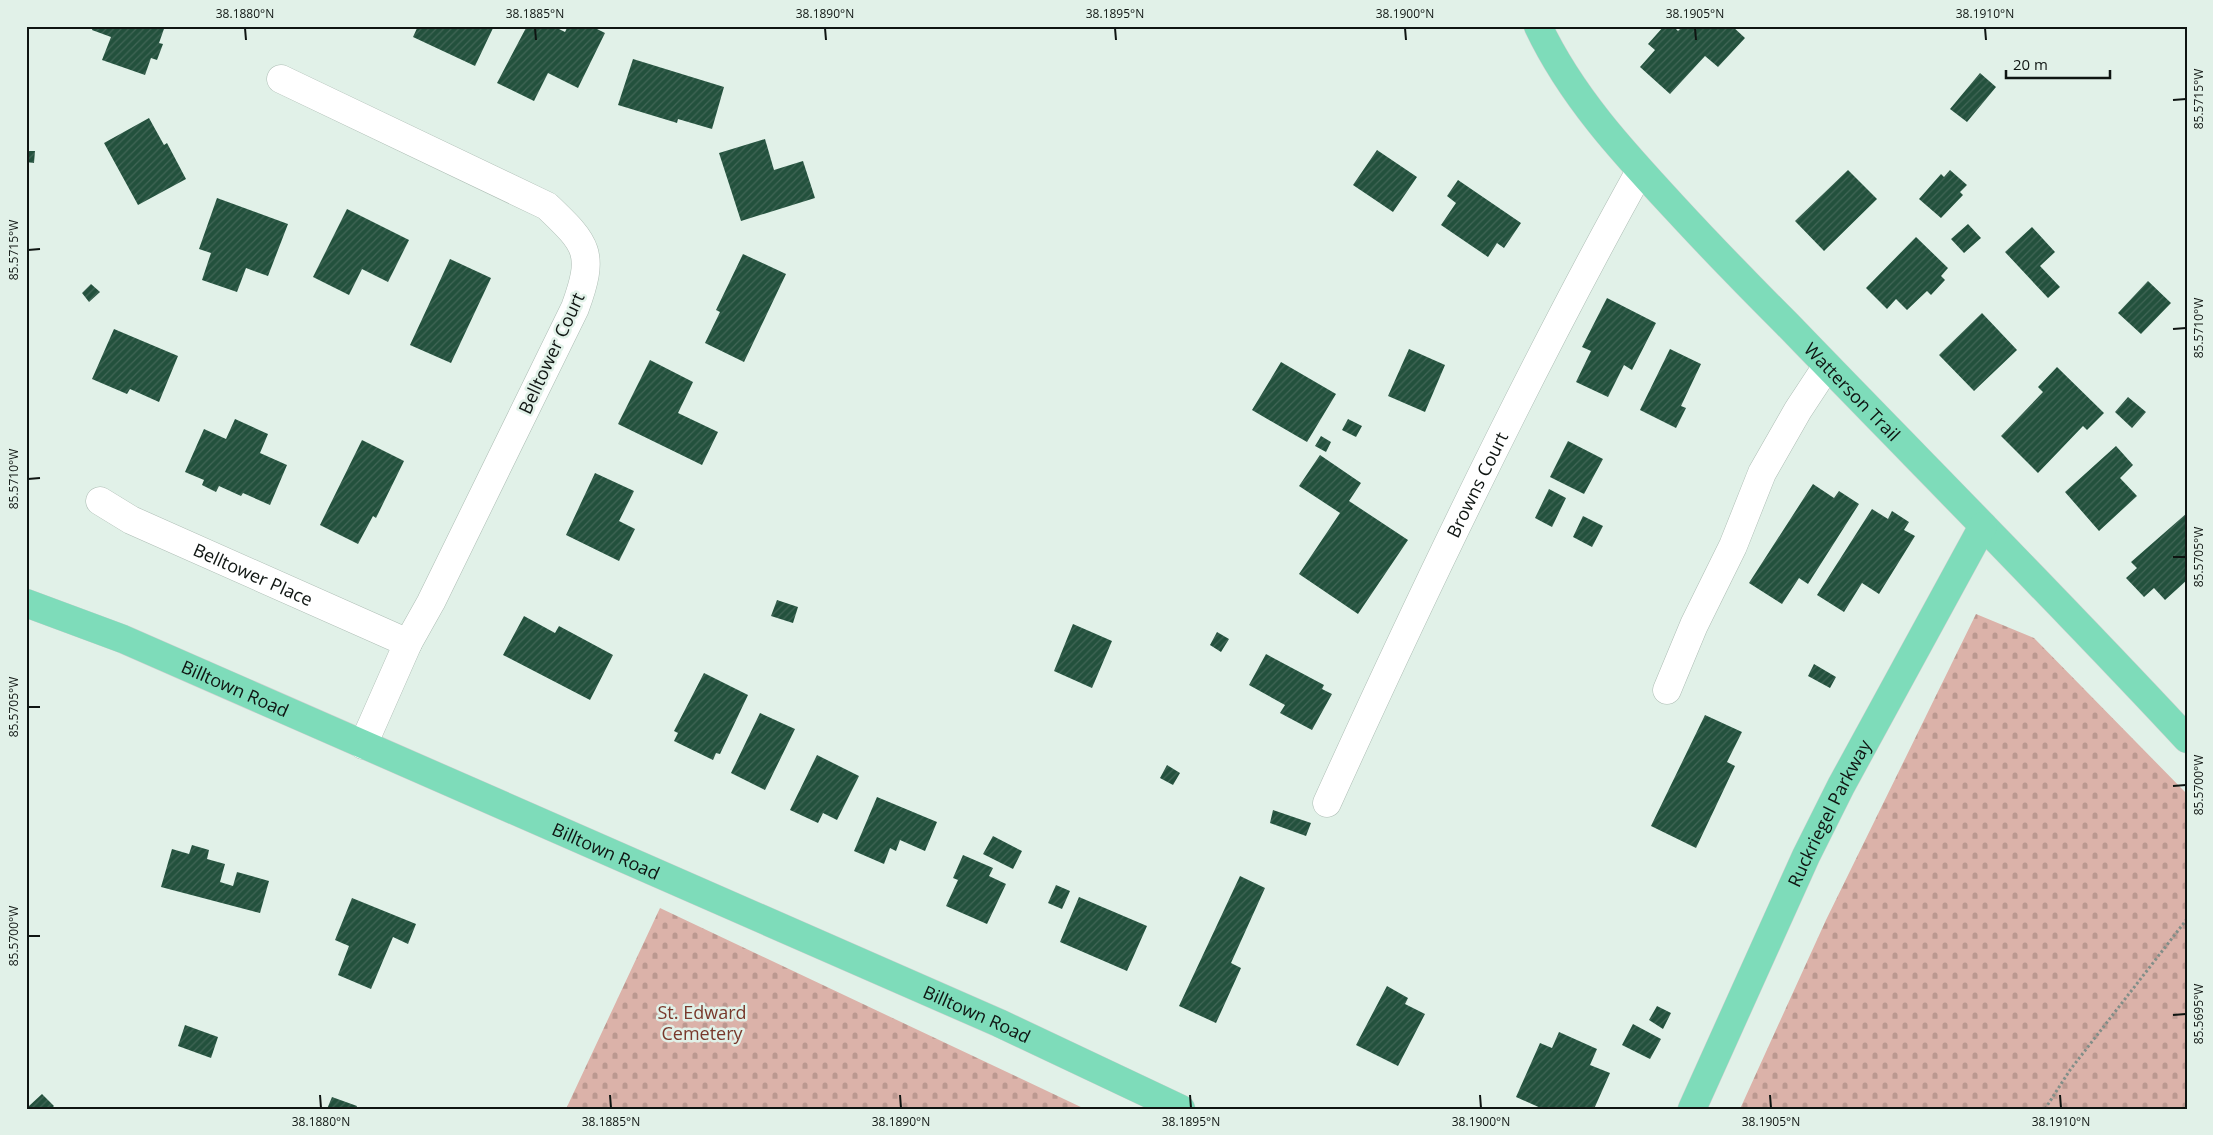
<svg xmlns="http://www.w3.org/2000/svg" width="2213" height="1135" font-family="'Open Sans',sans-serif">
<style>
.cemetery{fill:url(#cemetery-stones)}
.building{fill:url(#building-hatch)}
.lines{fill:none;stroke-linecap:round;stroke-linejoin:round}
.minor-casing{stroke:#adbdb4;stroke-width:29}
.major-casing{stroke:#cfd0d0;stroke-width:29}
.path{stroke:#828e88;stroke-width:3;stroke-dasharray:2.5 2.5;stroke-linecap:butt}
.minor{stroke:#fff;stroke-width:28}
.major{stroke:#7edcba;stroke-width:28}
.ticks{fill:none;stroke:#0f1512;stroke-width:2}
.labels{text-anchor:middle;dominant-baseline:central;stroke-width:5;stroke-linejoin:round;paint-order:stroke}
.street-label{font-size:18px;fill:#0f1512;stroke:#e1f1e8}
.park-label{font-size:18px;fill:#78382b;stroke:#e1f1e8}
.neatline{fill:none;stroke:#0f1512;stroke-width:2}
.ticks-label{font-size:12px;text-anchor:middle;fill:#0f1512}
</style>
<defs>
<pattern id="cemetery-stones" width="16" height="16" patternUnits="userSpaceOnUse" patternTransform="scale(1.25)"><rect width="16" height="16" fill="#dbb2a9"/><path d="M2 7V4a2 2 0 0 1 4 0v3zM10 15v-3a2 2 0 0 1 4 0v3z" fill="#bb9890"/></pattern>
<pattern id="building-hatch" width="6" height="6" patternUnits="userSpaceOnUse" patternTransform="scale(1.25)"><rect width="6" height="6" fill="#23513d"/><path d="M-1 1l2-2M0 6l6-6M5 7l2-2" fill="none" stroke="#416656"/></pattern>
</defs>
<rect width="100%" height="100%" fill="#e1f1e8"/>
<!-- cemetery -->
<path class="cemetery" d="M1976,614L2034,638L2187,794V1109H1740L1826,920Z
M660,908L1085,1109H566Z"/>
<!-- building -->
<path class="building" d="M93,26H165L159,43L163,44L157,60L151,58L145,75L102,60L111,37L92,30Z
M418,26H494L475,66L413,37Z
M527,26H553L565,32L568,26H591L605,33L578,88L548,73L534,101L497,83Z
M1664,26H1673L1678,31L1683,26H1732L1745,38L1718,67L1705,56L1670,94L1640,67L1655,50L1648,44Z
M633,59L724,87L712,129L678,119L677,123L674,122L618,105Z
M1980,73L1996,87L1967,122L1950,109Z
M149,118L164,145L167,143L186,179L138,205L104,143Z
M765,139L774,170L803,161L815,198L741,221L719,153Z
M1377,150L1417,177L1393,212L1353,185Z
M26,151H35L34,163L26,162Z
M1848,170L1877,199L1824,251L1795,221Z
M1950,170L1967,185L1960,192L1963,195L1941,218L1919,199L1941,174L1944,177Z
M1458,180L1521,223L1504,248L1497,243L1488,257L1441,225L1456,203L1447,196Z
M217,198L288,224L268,276L246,268L237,292L202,280L211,253L199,249Z
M347,209L409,240L388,282L362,269L349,295L313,277Z
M1968,224L1981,238L1964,253L1951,239Z
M2032,227L2055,252L2040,266L2060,287L2048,298L2005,252Z
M1916,237L1948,268L1941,276L1945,280L1931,295L1927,291L1907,310L1896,299L1887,309L1866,288Z
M743,254L786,274L744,362L705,343L720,312L716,310Z
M450,259L491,278L451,363L410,345Z
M2148,281L2171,303L2141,334L2118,313Z
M91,284L100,292L89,302L82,293Z
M1607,298L1656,323L1632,370L1624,365L1608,397L1576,382L1591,351L1582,347Z
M1982,313L2017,350L1974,391L1939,355Z
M114,329L178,356L159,402L130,389L127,394L92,379Z
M1409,349L1445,365L1425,412L1388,396Z
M1670,349L1701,364L1681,406L1686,408L1676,428L1640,410Z
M650,360L693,382L678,413L718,432L702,465L618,424Z
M1281,362L1336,394L1307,442L1252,410Z
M2057,367L2104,413L2087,430L2083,426L2038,473L2001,436L2043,392L2038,387Z
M2128,397L2146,412L2132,428L2115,412Z
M235,419L268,434L260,453L287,465L270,505L243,493L241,496L219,486L216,492L202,485L204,480L185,472L204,429L226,439Z
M1348,419L1362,426L1356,437L1342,430Z
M1321,436L1331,442L1326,452L1315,446Z
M362,440L404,461L376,518L373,516L358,544L320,525Z
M1568,441L1603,459L1584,494L1550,477Z
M2116,446L2133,465L2120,478L2137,496L2099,531L2065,492Z
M1320,455L1361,483L1349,501L1408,540L1358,614L1299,574L1340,513L1299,486Z
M595,473L634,491L619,521L635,529L619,561L566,535Z
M1813,484L1834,498L1839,491L1859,504L1808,584L1799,578L1782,604L1749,583Z
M1549,489L1566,498L1552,527L1535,518Z
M1872,509L1888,519L1892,511L1909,522L1904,530L1915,536L1879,594L1862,583L1844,612L1817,595Z
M2187,513V580L2165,600L2154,588L2144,597L2126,578L2137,568L2131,562Z
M1583,516L1603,526L1592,547L1573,537Z
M777,600L798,607L793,623L771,616Z
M524,616L555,633L559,626L613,655L590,700L503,655Z
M1073,624L1112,641L1092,688L1054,671Z
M1217,632L1229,639L1221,652L1210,645Z
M1266,654L1324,685L1322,689L1332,694L1312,730L1280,713L1285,705L1249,685Z
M1814,664L1836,677L1830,688L1808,676Z
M704,673L748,695L720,754L716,753L713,760L674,741L678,733L674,731Z
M760,713L795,729L765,790L731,773Z
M1705,715L1742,732L1727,762L1735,766L1696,848L1651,826Z
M817,755L859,776L837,820L823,813L818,823L790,810Z
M1167,765L1180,773L1173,785L1160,778Z
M877,797L937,822L925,851L900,840L896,851L890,848L884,864L854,851Z
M1273,810L1311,823L1306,836L1270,823Z
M993,836L1022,851L1013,869L983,854Z
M192,845L209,850L207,859L225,864L220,882L233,886L237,872L269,881L260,913L161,887L172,849L189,854Z
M963,855L993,868L989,876L1006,884L987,924L946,906L958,880L953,878Z
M1240,876L1265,888L1231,963L1241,968L1216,1023L1179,1006Z
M1056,885L1070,891L1062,909L1048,903Z
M1079,897L1147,926L1127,971L1060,942Z
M352,898L416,924L408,944L393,937L371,989L338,975L349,946L335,940Z
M1387,986L1408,998L1405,1004L1425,1014L1398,1066L1356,1045Z
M1657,1006L1671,1013L1663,1029L1649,1020Z
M1633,1024L1661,1039L1650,1059L1622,1045Z
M185,1025L218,1037L211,1058L178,1046Z
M1559,1032L1597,1049L1590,1065L1610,1073L1594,1109H1543L1516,1097L1540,1043L1552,1048Z
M42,1094L54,1106L51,1109H26V1103L29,1106Z
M332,1097L357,1106L356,1109H327Z"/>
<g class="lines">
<defs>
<g id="minor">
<path d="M281,79L547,206C588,245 595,253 575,308L431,602L408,643L363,745"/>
<path id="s1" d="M100,501L131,520L408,643"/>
<path d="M1667,690L1694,625L1733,546L1762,473L1798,410L1827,366"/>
<path id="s2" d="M1327,803C1424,589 1526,376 1640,171"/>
</g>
<g id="major">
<path id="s3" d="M1538,26C1571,96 1623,152 1675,208C1711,247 1748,285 1786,323C1920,462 2056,598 2187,739"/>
<path id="s4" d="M26,603L123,639L999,1023L1181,1109"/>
<path id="s5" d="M1692,1109L1806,856L1841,786L1983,526"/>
</g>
</defs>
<!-- minor casing -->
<use href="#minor" class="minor-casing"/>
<!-- major casing -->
<use href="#major" class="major-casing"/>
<!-- path -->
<path class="path" d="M2045,1109L2070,1070L2187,919"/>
<!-- minor -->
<use href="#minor" class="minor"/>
<!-- major -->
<use href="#major" class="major"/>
</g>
<!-- ticks -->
<path class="ticks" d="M245,28L246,40M535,28L536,40M825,28L826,40M1115,28L1116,40M1405,28L1406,40M1695,28L1696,40M1985,28L1986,40M2173,100L2186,99M28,250L40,249M2173,329L2186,328M28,479L40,478M2173,557H2186M28,707H40M2173,786L2186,785M28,936H40M2173,1015L2186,1014M320,1095L321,1108M610,1095L611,1108M900,1095L901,1108M1190,1095L1191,1108M1480,1095L1481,1108M1770,1095L1771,1108M2060,1095L2061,1108"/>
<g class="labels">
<!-- street labels -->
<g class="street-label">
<text transform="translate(551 353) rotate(-65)">Belltower Court</text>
<text stroke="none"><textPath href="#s3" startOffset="484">Watterson Trail</textPath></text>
<text stroke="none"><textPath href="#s2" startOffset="352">Browns Court</textPath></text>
<text stroke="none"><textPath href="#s1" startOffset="170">Belltower Place</textPath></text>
<text stroke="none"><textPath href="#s4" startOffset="226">Billtown Road</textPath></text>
<text stroke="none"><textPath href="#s5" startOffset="326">Ruckriegel Parkway</textPath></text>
<text stroke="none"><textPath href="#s4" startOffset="631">Billtown Road</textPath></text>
<text stroke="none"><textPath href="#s4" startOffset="1036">Billtown Road</textPath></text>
</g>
<!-- park labels -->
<g class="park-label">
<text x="702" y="1012">St. Edward<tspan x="702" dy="21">Cemetery</tspan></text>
</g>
</g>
<!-- border -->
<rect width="2213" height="1135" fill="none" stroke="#e1f1e8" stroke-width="55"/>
<!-- scale -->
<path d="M2006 70v8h104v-8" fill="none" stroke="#0f1512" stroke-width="2.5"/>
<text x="2013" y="70" font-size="15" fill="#0f1512" stroke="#e1f1e8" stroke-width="4" paint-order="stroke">20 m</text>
<rect x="28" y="28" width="2158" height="1080" class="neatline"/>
<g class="ticks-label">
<text x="245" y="18">38.1880°N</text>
<text x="535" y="18">38.1885°N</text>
<text x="825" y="18">38.1890°N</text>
<text x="1115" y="18">38.1895°N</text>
<text x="1405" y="18">38.1900°N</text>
<text x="1695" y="18">38.1905°N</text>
<text x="1985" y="18">38.1910°N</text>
<text transform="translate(2199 99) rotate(-90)" y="4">85.5715°W</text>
<text transform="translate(14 250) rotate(-90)" y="4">85.5715°W</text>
<text transform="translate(2199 328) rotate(-90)" y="4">85.5710°W</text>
<text transform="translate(14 479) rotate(-90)" y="4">85.5710°W</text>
<text transform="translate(2199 557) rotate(-90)" y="4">85.5705°W</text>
<text transform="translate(14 707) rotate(-90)" y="4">85.5705°W</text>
<text transform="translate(2199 785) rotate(-90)" y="4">85.5700°W</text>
<text transform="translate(14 936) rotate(-90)" y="4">85.5700°W</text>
<text transform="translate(2199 1014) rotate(-90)" y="4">85.5695°W</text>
<text x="321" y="1126">38.1880°N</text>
<text x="611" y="1126">38.1885°N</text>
<text x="901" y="1126">38.1890°N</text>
<text x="1191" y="1126">38.1895°N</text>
<text x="1481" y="1126">38.1900°N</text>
<text x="1771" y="1126">38.1905°N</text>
<text x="2061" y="1126">38.1910°N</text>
</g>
</svg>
